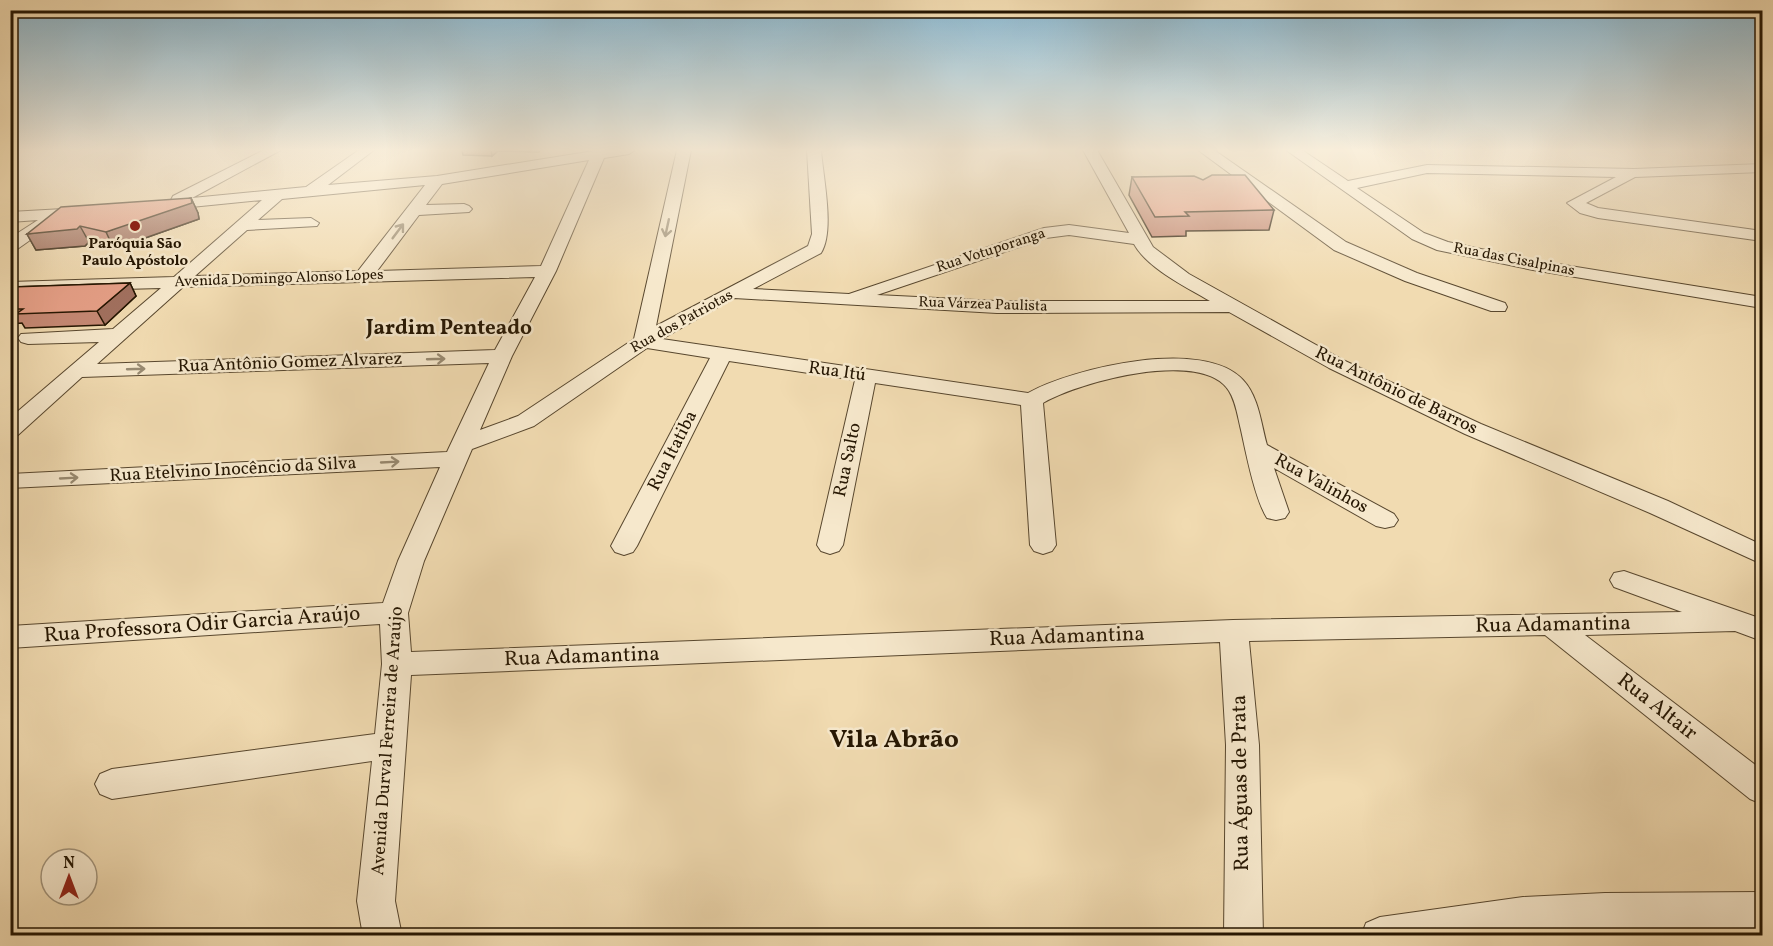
<svg xmlns="http://www.w3.org/2000/svg" width="1773" height="946" font-family="Vollkorn,serif">
<style>
.lines{fill:none;stroke-linecap:round;stroke-linejoin:round}
.minor-casing{stroke:#58472e;stroke-width:2}
.minor{fill:#f6e8cc;fill-rule:evenodd}
.wall{fill:#c78a76;stroke:#251602;stroke-width:1.5}
.shaded-wall{fill:#a27160;stroke:#251602;stroke-width:1.5}
.building{fill:#e7a189;stroke:#251602;stroke-width:1.5}
.oneway{stroke:#988a71}
.poi-dot{fill:#8f2418;stroke:#f6e8cc;stroke-width:2}
.labels{text-anchor:middle;dominant-baseline:central;stroke-width:5;stroke-linejoin:round;paint-order:stroke}
.far-poi-label{font-size:15px;font-weight:bold;fill:#251602;stroke:#f6e8cc}
.far-street-label{font-size:15px;fill:#251602;stroke:#f6e8cc}
.street-label{font-size:18px;fill:#251602;stroke:#f6e8cc}
.quarter-label{font-size:21px;font-weight:bold;fill:#251602;stroke:#f6e8cc}
.near-street-label{font-size:21px;fill:#251602;stroke:#f6e8cc}
.near-quarter-label{font-size:26px;font-weight:bold;fill:#251602;stroke:#f6e8cc}
</style>
<rect width="100%" height="100%" fill="#f1dbb1"/>
<filter id="stains"><feTurbulence type="fractalNoise" baseFrequency=".00333" numOctaves="4"/><feColorMatrix values="0 0 0 0 .2 0 0 0 0 .09 0 0 0 0 .02 0 0 0 .5 -.17"/></filter>
<radialGradient id="worn" r=".72"><stop offset=".6" stop-color="#630" stop-opacity="0"/><stop offset="1" stop-color="#630" stop-opacity=".3"/></radialGradient>
<g class="lines">
<defs>
<path id="minor" d="M264,150H281L192,198L306,187L359,150H374L328,185L437,176L600,150H635L629,154L604,158L556,271L512,356L480,430L518,416L634,339L677,150H691L656,326L808,246L812,234L807,150H821C823,177 835,231 821,253L753,289L849,294L1044,228L1069,225L1129,233L1083,150H1097L1153,247L1189,274L1343,360L1481,424L1668,501L1762,545V564L1650,513L1465,434L1329,368L1229,312L997,313L734,298L662,339L1028,393C1073,368 1204,337 1243,380C1259,397 1261,424 1267,445L1394,514L1398,520L1394,526L1385,528L1376,526L1274,468L1289,512L1285,518L1276,520L1267,518C1255,499 1246,453 1241,430C1238,418 1236,402 1229,391C1203,348 1078,382 1043,403L1056,545L1052,551L1043,554L1034,551L1030,545L1021,405L875,383L843,545L839,551L830,554L821,551L817,545L855,380L729,361L637,546L633,552L624,555L615,552L611,546L710,358L647,348L534,426L472,449L424,561L408,613L411,652L1233,620L1682,612L1614,587L1610,580L1614,573L1624,571L1762,619V641L1735,631L1585,635L1762,770V804L1750,799L1545,635L1249,641L1259,745L1263,936H1224L1226,745L1220,642L411,675L395,901L402,936H363L357,901L372,761L112,799L100,794L95,784L100,774L112,769L375,734L382,664L380,624L10,648V626L383,603L398,561L440,467L10,488V474L447,452L489,363L82,377L18,435L10,437V418L99,342L28,344L21,342L18,338L21,334L113,329L161,288L10,292V282L174,277L262,200L161,210L153,205L156,202L171,200L173,196ZM589,160L541,266L377,271L419,215L469,212L472,209L469,206L464,204L426,205L442,184ZM425,185L358,271L195,276L247,230L317,226L319,223L311,218L258,220L282,199ZM1069,235L1134,244C1147,268 1186,287 1210,301H997L877,295L1046,238ZM535,277L495,350L97,364L183,287Z
M1198,150H1214L1346,242L1417,273L1505,303L1507,307L1505,311H1491L1405,281L1334,250Z
M1286,150H1302L1348,181L1427,165L1634,169L1762,164V172L1635,177L1586,203L1598,208L1762,231V241L1598,218L1580,213L1567,203L1616,177L1427,173L1357,188L1424,233L1448,242L1533,260L1762,297V308L1533,270L1437,250L1412,239Z
M81,208L89,213L87,216L60,219L16,250L10,251V238L38,220L10,222V212Z
M1762,892V928L1605,929L1509,936H1361L1366,923L1380,917L1523,897L1605,893Z"/>
</defs>
<!-- minor casing -->
<use href="#minor" class="minor-casing"/>
<!-- minor -->
<use href="#minor" class="minor"/>
</g>
<!-- wall -->
<path class="wall" d="M462,150H540L539,152L498,151L492,156L463,155Z
M1132,177L1274,210L1269,230L1186,231V236L1152,237L1129,195Z
M191,198L198,213L199,219L114,249L89,242L85,246L36,250L27,234Z
M130,283L136,296L105,325L25,328L22,323L10,324V284L14,287Z"/>
<!-- shaded-wall -->
<path class="shaded-wall" d="M491,150H498V151L492,156Z
M191,198L198,213L199,219L114,249L106,232Z
M80,226L89,242L85,246L36,250L27,234Z
M130,283L136,296L105,325L97,311Z"/>
<!-- building -->
<path class="building" d="M1212,175H1245L1274,210L1185,212L1189,216L1155,217L1132,177L1194,176L1203,180Z
M191,198L192,203L106,232L80,226L77,229L27,234L61,207Z
M130,283L97,311L16,314L23,309H10V287Z"/>
<!-- one-way arrows -->
<defs><path id="oneway-shaft" d="M-6 0H5M1.5-3L5.5 0L1.5 3" fill="none" stroke-width="1.6" stroke-linecap="round" stroke-linejoin="round" transform="scale(1.5)"/></defs>
<g class="oneway">
<use href="#oneway-shaft" transform="translate(667 228) rotate(102)"/>
<use href="#oneway-shaft" transform="translate(398 231) rotate(-53)"/>
<use href="#oneway-shaft" transform="translate(436 359) rotate(-2)"/>
<use href="#oneway-shaft" transform="translate(136 369) rotate(-2)"/>
<use href="#oneway-shaft" transform="translate(390 462) rotate(-3)"/>
<use href="#oneway-shaft" transform="translate(69 478) rotate(-3)"/>
</g>
<!-- sky -->
<linearGradient id="sky" x2="0" y2="1"><stop stop-color="#89b7d0"/><stop offset="0.53" stop-color="#f9efdc"/><stop offset="1" stop-color="#f9efdc" stop-opacity="0"/></linearGradient>
<rect width="1773" height="283" fill="url(#sky)"/>
<!-- markers -->
<circle class="poi-dot" cx="135" cy="226" r="6"/>
<g class="labels">
<!-- far-poi labels -->
<g class="far-poi-label">
<text x="135" y="244">Paróquia São<tspan x="135" dy="17">Paulo Apóstolo</tspan></text>
</g>
<!-- far-street labels -->
<g class="far-street-label">
<text transform="translate(991 251) rotate(-18)">Rua Votuporanga</text>
<text transform="translate(1514 260) rotate(11)">Rua das Cisalpinas</text>
<text transform="translate(279 279) rotate(-2)">Avenida Domingo Alonso Lopes</text>
<text transform="translate(983 305) rotate(2)">Rua Várzea Paulista</text>
<text transform="translate(682 322) rotate(-29)">Rua dos Patriotas</text>
</g>
<!-- street labels -->
<g class="street-label">
<text transform="translate(290 363) rotate(-2)">Rua Antônio Gomez Alvarez</text>
<text transform="translate(837 372) rotate(8)">Rua Itú</text>
<text transform="translate(1396 391) rotate(26)">Rua Antônio de Barros</text>
<text transform="translate(673 451) rotate(-63)">Rua Itatiba</text>
<text transform="translate(848 460) rotate(-78)">Rua Salto</text>
<text transform="translate(233 470) rotate(-3)">Rua Etelvino Inocêncio da Silva</text>
<text transform="translate(1321 484) rotate(29)">Rua Valinhos</text>
<text transform="translate(388 741) rotate(-86)">Avenida Durval Ferreira de Araújo</text>
</g>
<!-- quarter labels -->
<g class="quarter-label">
<text x="449" y="328">Jardim Penteado</text>
</g>
<!-- near-street labels -->
<g class="near-street-label">
<text transform="translate(202 625) rotate(-4)">Rua Professora Odir Garcia Araújo</text>
<text transform="translate(1553 625) rotate(-1)">Rua Adamantina</text>
<text transform="translate(1067 637) rotate(-2)">Rua Adamantina</text>
<text transform="translate(582 657) rotate(-2)">Rua Adamantina</text>
<text transform="translate(1657 707) rotate(38)">Rua Altair</text>
<text transform="translate(1241 783) rotate(-91)">Rua Águas de Prata</text>
</g>
<!-- near-quarter labels -->
<g class="near-quarter-label">
<text x="894" y="740">Vila Abrão</text>
</g>
</g>
<!-- margin -->
<rect width="1773" height="946" fill="none" stroke="#f1dbb1" stroke-width="36"/>
<rect x="12" y="12" width="1749" height="922" fill="none" stroke="#251602" stroke-width="3"/>
<rect x="18" y="18" width="1737" height="910" fill="none" stroke="#251602" stroke-width="1.5"/>
<!-- north arrow -->
<g transform="translate(69 877)"><circle r="28" fill="#f6e8cc" stroke="#a2947b" stroke-width="1.5"/>
<path d="M0-4.5L10 22L0 15L-10 22Z" fill="#8f2418"/>
<text y="-9" font-size="16" font-weight="bold" text-anchor="middle" fill="#251602">N</text>
</g>
<rect width="100%" height="100%" filter="url(#stains)"/>
<rect width="100%" height="100%" fill="url(#worn)"/>
</svg>
